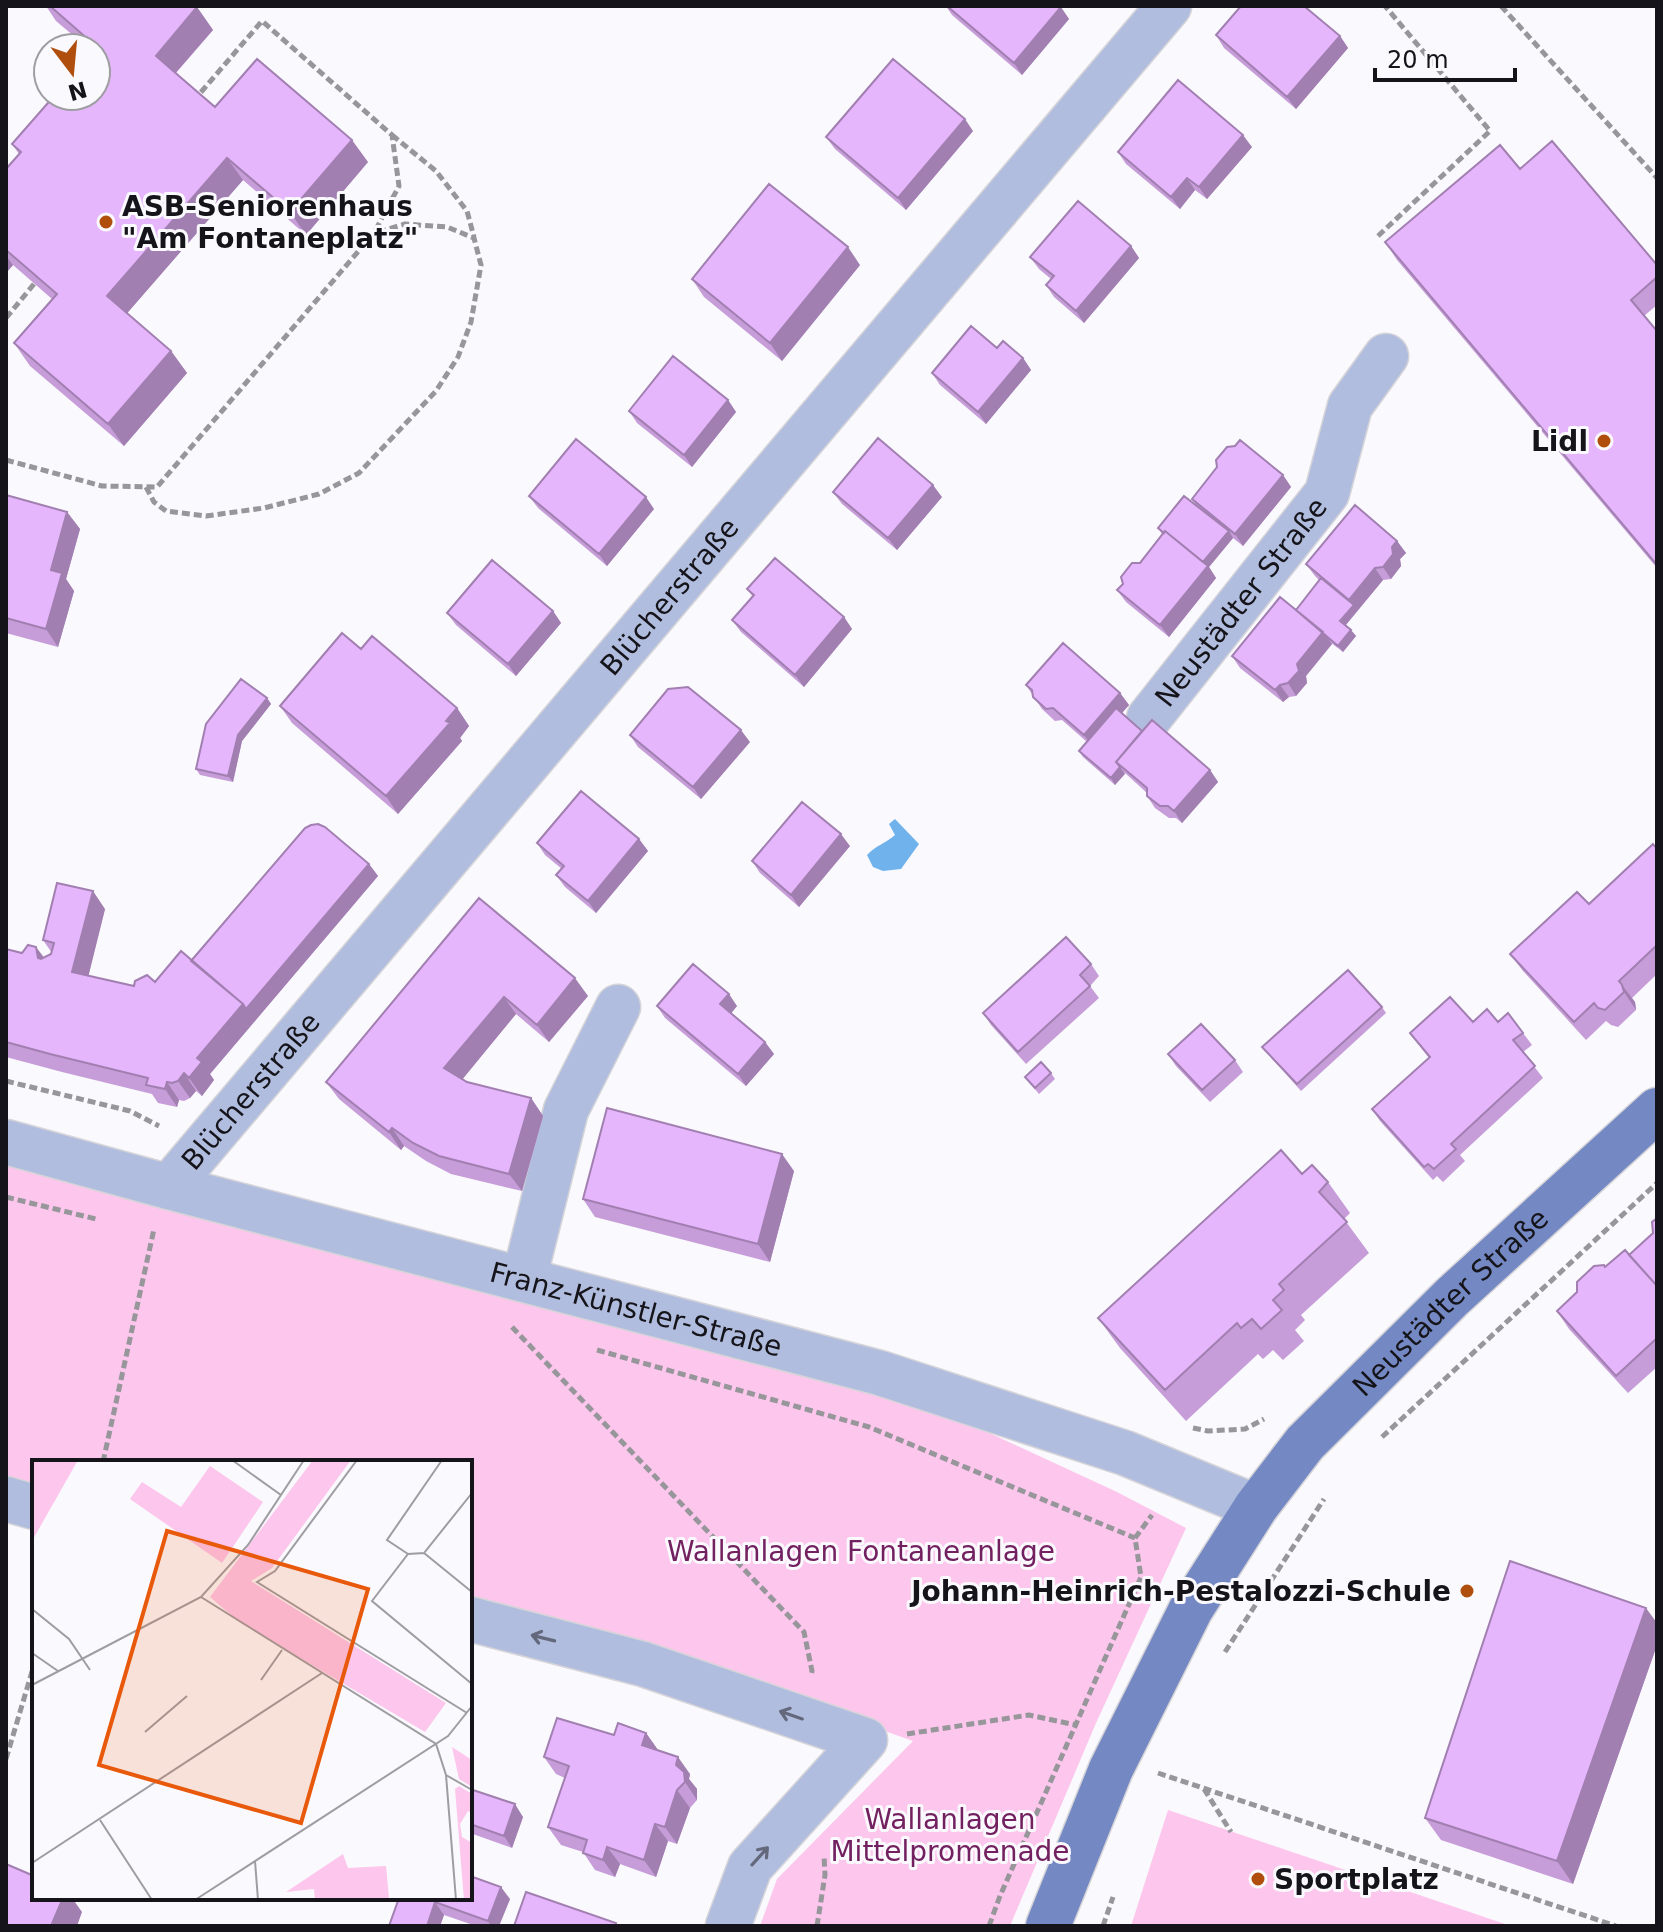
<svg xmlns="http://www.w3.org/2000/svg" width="1663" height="1932" font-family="'DejaVu Sans',sans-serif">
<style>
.green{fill:#fdc6ec}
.water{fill:#70b2ec}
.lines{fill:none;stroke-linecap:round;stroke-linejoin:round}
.minor-casing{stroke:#d5d4d9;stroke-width:47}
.major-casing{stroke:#d5d4d9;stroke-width:47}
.path{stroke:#97969b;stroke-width:5;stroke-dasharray:8 4;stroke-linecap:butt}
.minor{stroke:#b1bdde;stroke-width:44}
.major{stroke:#7488c3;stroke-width:44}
.wall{fill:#c69dd9}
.shaded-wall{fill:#a17fb0}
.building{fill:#e6b6fc;stroke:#a17fb0;stroke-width:2}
.oneway{stroke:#63687c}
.poi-dot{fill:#b04f0d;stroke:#faf9fd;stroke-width:3}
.labels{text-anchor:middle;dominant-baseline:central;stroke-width:6;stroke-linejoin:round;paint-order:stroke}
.poi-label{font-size:28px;font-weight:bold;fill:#15141a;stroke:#faf9fd;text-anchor:start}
.street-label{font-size:28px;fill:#15141a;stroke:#faf9fd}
.park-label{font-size:28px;fill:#732060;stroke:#faf9fd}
.inset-road{fill:none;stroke:#9e9da2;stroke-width:2}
.view{fill:#e8590c;fill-opacity:0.15;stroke:#e8590c;stroke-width:4}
.inset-edge{fill:none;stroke:#15141a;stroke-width:4}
</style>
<rect width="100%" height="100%" fill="#faf9fd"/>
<!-- green -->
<path class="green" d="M6,1163L916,1399L1117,1492L1186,1528L1096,1723L1010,1926H760L777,1879L913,1741L644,1646L470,1601V1462H34V1488L6,1480Z
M1168,1810L1511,1926H1131Z"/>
<!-- water -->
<path class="water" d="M895,819L919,844L901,869L883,871L873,867L867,855C875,846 886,843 895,835L889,824Z"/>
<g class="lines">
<defs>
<g id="minor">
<path id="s1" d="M1149,718L1327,493L1350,406L1386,356"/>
<path id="s2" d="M6,1142L169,1187L880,1373L1125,1453L1256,1507"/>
<path id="s3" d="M169,1187L1169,6"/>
<path d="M524,1279L566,1110L618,1007"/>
<path d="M6,1499L34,1507"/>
<path d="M470,1619L643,1664L865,1740L750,1867L728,1926"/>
</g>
<g id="major">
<path id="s4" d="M1048,1926L1111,1769L1191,1609L1256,1507L1305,1443L1452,1297L1657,1110"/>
</g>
</defs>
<!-- minor casing -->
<use href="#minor" class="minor-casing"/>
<!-- major casing -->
<use href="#major" class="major-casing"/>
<!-- path -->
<path class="path" d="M1501,6L1657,178
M392,135L436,171L467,211L474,237
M1378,236L1490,131L1385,6
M6,318L34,284
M6,460L102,486L157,487L374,233L399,186L392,135L262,21L196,98
M146,487L154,502L166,511L206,516L264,508L319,494L359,473L436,391L458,357L471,322L481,265L474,238L447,227L405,224L375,233
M6,1081L130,1111L159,1126
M6,1197L96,1219
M512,1327L804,1632L812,1671L811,1675
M597,1350L869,1427L1135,1538
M1193,1428L1208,1431L1245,1429L1264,1419
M1382,1437L1657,1183
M103,1462L154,1229
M1225,1652L1324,1499
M907,1734L1029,1715L1076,1725
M6,1759L34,1665
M1158,1773L1616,1926
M1204,1789L1231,1832
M817,1926L825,1875L824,1855
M989,1926L1000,1896L1141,1577L1135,1538L1152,1515
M1103,1926L1113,1897"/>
<!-- minor -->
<use href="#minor" class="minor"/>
<!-- major -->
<use href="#major" class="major"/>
</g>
<!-- wall -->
<path class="wall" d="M46,6H196L213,30L176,73L215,107L368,162L306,235L243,180L127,313L171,351L187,373L124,446L30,366L14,343L52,299L13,265L6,273V169L19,154L12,144L96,96L101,59L96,55V48H88L56,21Z
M946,6H1059L1069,19L1022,75L952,15Z
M1216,35L1340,36L1348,48L1296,109L1224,48Z
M973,131L906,210L835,149L826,137Z
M1252,147L1207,199L1195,190L1180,209L1126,164L1118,152Z
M1520,169L1657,265V305L1644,316L1657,331V568L1397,260L1385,242Z
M1131,246L1139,258L1084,323L1054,297L1046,285L1051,279L1039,269L1030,257Z
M860,265L782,361L704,297L692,279Z
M997,348L1023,358L1031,370L986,424L940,385L932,373Z
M728,400L736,412L692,467L637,423L629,411Z
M1283,475L1291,487L1243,546L1233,538L1209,567L1216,578L1169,637L1126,602L1117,590L1162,534L1158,528L1196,505L1192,499Z
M833,492L942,497L897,550L842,504Z
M6,495L67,512L80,529L66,579L74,591L58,647L6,633Z
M529,496L654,509L607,566L538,508Z
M1397,541L1406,553L1400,559L1401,566L1391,579L1383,580L1346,625L1356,636L1343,652L1330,642L1332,644L1306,676L1307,683L1296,696L1289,697L1283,702L1240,668L1232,656L1296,610L1319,580L1315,576L1306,564Z
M747,589L844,617L852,629L804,687L741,632L732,620L753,597Z
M553,611L561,623L516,676L456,625L447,613Z
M361,649L457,708L469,726L460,738L462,741L398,814L292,723L280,706Z
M1026,685L1120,693L1129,705L1121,713L1142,731L1210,770L1218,782L1182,823L1176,818H1169L1155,808L1147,796V793L1125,773L1115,785L1083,757L1079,751L1087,742L1062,720L1055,721L1042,709Z
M267,698L271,704L242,741L233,782L200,775L196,769Z
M630,735L750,742L701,799L638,747Z
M639,839L648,851L596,913L565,887L556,875L562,869L545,855L537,843Z
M850,846L799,907L760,873L752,861Z
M1657,849V974L1632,998L1635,1002L1636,1010L1618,1027L1611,1025L1606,1021L1586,1040L1523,971L1510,954L1589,904Z
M369,864L378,876L210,1074L214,1080L202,1096L196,1091L190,1098L184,1101L179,1100L177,1107L158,1103L152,1094L62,1072L6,1057V949L44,958L52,953L43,940L105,909L88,976L134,986L155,982L191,961Z
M479,898L588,996L549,1042L516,1014L462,1079L467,1082L531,1098L543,1116L522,1191L451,1174L426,1161L404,1146L401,1150L339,1099L326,1082Z
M1091,964L1099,976L1090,986L1099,998L1026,1064L991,1025L983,1013Z
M657,1006H737L731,1013L765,1042L774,1054L746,1086L665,1018Z
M1382,1007L1386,1013L1301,1091L1262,1047Z
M1473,1022H1498L1523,1033L1532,1045L1523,1052L1543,1078L1460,1155L1465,1161L1443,1182L1437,1176L1433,1180L1380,1121L1372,1109L1429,1058L1410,1033Z
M1168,1054L1235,1060L1243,1072L1210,1102L1176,1066Z
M1051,1073L1055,1079L1039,1094L1025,1077Z
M794,1171L770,1262L595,1217L583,1199Z
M1302,1174L1328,1182L1350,1213L1344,1219L1369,1253L1301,1315L1305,1320L1295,1330L1304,1341L1283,1360L1273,1350L1263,1359L1258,1354L1186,1421L1120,1348L1098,1318Z
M1657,1218V1367L1628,1393L1569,1329L1557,1311L1629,1255L1653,1233Z
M1657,1623V1645L1573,1884L1441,1840L1425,1818Z
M646,1733L658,1750L690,1774L689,1779L697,1789V1800L690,1808L677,1844L668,1841L656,1877L620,1864L615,1877L595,1870L583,1852L561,1845L548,1827L565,1778L556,1774L544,1757L614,1735Z
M470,1789L523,1817L512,1848L470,1833Z
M399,1898L510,1899L499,1926H476L444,1915L440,1926H389Z"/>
<!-- shaded-wall -->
<path class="shaded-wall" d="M197,7L213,30L171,78L156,56Z
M1061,7L1069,19L1022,75L1014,63Z
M1340,36L1348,48L1296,109L1287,97Z
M965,119L973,131L906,210L898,198Z
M1243,135L1252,147L1207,199L1199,187Z
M352,140L368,162L306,235L290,212Z
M227,158L243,180L123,318L107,296Z
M1187,178L1195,190L1180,209L1171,197Z
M1131,246L1139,258L1084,323L1076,311Z
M848,247L860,265L782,361L770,343Z
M6,256L13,265L6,273Z
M171,351L187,373L124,446L108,424Z
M1023,358L1031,370L986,424L978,412Z
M728,400L736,412L692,467L684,455Z
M1283,475L1291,487L1243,546L1235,534Z
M933,485L942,497L897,550L888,538Z
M646,497L654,509L607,566L599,554Z
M67,512L80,529L66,579L74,591L58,647L46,629L51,570Z
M1229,531L1233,538L1209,567L1216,578L1169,637L1160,625L1202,563Z
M1397,541L1406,553L1400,559L1401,566L1391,579L1383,567L1392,547Z
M1375,568L1383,580L1344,627L1340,621L1354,605L1349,600Z
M553,611L561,623L516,676L508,664Z
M844,617L852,629L804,687L795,675Z
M1351,630L1356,636L1343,652L1338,646Z
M1323,632L1332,644L1306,676L1307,683L1296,696L1288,683L1297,664Z
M1280,685L1289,697L1283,702L1275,690Z
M1120,693L1129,705L1093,747L1084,735Z
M267,698L271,704L242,741L233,782L228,776L238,735Z
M457,708L469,726L460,738L462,741L398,814L386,796Z
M741,730L750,742L701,799L693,787Z
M1120,767L1125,774L1115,785L1111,778Z
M1210,770L1218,782L1182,823L1174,811Z
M841,834L850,846L799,907L791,895Z
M639,839L648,851L596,913L588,901Z
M369,864L378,876L210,1074L214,1080L202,1096L189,1078L197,1058L243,1004Z
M93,891L105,909L85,990L72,972Z
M36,947L49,964L38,958Z
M575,978L588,996L549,1042L537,1025Z
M1622,985L1635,1002L1636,1010L1624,992Z
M729,994L737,1006L729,1016L720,1004Z
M504,997L516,1014L457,1086L444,1068Z
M765,1042L774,1054L746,1086L738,1074Z
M184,1073L196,1091L190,1098L178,1081Z
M167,1082L179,1100L177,1107L165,1089Z
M531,1098L543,1116L522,1191L509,1174Z
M392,1128L404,1146L401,1150L389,1132Z
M782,1154L794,1171L770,1262L758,1244Z
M1646,1608L1657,1623V1645L1573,1884L1557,1861Z
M646,1733L658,1750L642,1745Z
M678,1757L690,1774L689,1779L697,1789V1800L685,1782L676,1765Z
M677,1790L690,1808L677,1844L665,1827Z
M515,1804L523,1817L512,1848L504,1836Z
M655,1824L668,1841L656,1877L644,1860Z
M607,1847L620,1864L615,1877L603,1860Z
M501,1887L510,1899L499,1926H491L488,1921Z
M63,1898H72L82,1912L77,1926H51Z
M435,1902L444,1915L440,1926H427Z"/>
<!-- building -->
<path class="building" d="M50,6H196L197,7L156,56L179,76L215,107L257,59L352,140L290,212L227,158L107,296L171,351L108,424L14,343L57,294L6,250V169L21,152L12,144L54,96H96V65L105,54Z
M947,6H1059L1061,7L1014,63Z
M1241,6H1304L1340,36L1287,97L1216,35Z
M893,59L965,119L898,198L826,137Z
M1178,80L1243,135L1199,187L1187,178L1171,197L1118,152Z
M1552,141L1657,265V277L1631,300L1657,331V565L1385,242L1500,145L1520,169Z
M769,184L848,247L770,343L692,279Z
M1078,201L1131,246L1076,311L1046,285L1054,276L1030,257Z
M971,326L997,348L1003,341L1023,358L978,412L932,373Z
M673,356L728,400L684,455L629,411Z
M878,438L933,485L888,538L833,492Z
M576,439L646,497L599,554L529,496Z
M1240,440L1283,475L1235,534L1192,499L1217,467L1216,460L1227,447L1235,446Z
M6,495L67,512L51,570L62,573L46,629L6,618Z
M1184,496L1229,531L1203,562L1165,531L1164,533L1158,528Z
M1355,505L1397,541L1392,547L1393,554L1383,567L1375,568L1349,600L1306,564Z
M1165,531L1208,566L1160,625L1117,590L1123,584L1121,577L1132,563H1140Z
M775,558L844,617L795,675L732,620L754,595L747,589Z
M492,560L553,611L508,664L447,613Z
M1321,578L1354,605L1340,621L1351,630L1338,646L1296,610Z
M1280,597L1323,632L1297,664L1299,671L1288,683L1280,685L1275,690L1232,656Z
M342,633L361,649L372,636L457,708L446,721L450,723L386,796L280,706Z
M1063,643L1120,693L1084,735L1053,708L1046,709L1033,697L1032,690L1026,685Z
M241,679L267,698L238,735L228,776L196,769L206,724Z
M688,687L741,730L693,787L630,735L668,689Z
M1116,708L1142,731L1116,762L1120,767L1111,778L1079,751Z
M1152,720L1210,770L1174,811L1168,806H1160L1147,796V788L1116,762Z
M581,791L639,839L588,901L556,875L564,866L537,843Z
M802,802L841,834L791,895L752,861Z
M318,824L325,827L369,864L246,1009L243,1004L191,961L305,828L311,825Z
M1653,844L1657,849V949L1655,947L1619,981L1622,985L1624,992L1605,1010L1598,1008L1594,1003L1574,1022L1510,954L1577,892L1589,904Z
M57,883L93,891L72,972L134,986L135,981L147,975L155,982L181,951L243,1004L197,1058L202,1062L189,1078L184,1073L178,1081L172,1083L167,1082L165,1089L146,1085L148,1078L50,1054L6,1042V949L22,953L28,945L36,947L38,958L41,959L51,954L54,943L43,940Z
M479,898L575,978L537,1025L504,997L444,1068L467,1082L531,1098L509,1174L439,1156L413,1143L392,1128L389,1132L326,1082Z
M1066,937L1091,964L1080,975L1090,986L1018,1052L983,1013Z
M693,964L729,994L720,1004L765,1042L738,1074L657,1006Z
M1348,970L1382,1007L1297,1084L1262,1047Z
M1450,997L1473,1022L1487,1009L1498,1022L1508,1013L1523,1033L1513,1040L1535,1066L1451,1144L1456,1149L1434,1169L1428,1164L1424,1167L1372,1109L1430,1057L1410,1033Z
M1201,1024L1235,1060L1202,1090L1168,1054Z
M1041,1062L1051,1073L1035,1088L1025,1077Z
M607,1108L782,1154L758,1244L583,1199Z
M1281,1150L1302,1174L1312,1165L1328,1182L1319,1192L1347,1222L1279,1284L1284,1290L1273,1300L1282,1310L1261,1329L1252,1319L1241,1328L1237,1323L1165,1390L1098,1318Z
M1657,1218V1286L1629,1255L1653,1233L1652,1222Z
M1625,1250L1657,1286V1338L1616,1376L1557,1311L1577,1292V1282L1594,1266L1604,1265L1605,1267Z
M1510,1561L1646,1608L1557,1861L1425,1818Z
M557,1718L614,1735L618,1723L646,1733L642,1745L678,1757L676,1765L684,1772L685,1782L677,1790L665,1827L655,1824L644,1860L607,1847L603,1860L583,1853L587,1840L548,1827L569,1766L544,1757Z
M470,1789L515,1804L504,1836L470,1824Z
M6,1864L34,1876V1898H63L51,1926H6Z
M470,1876L501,1887L488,1921L435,1902L427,1926H389L399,1898H470Z
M526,1892L616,1923L615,1926H514Z"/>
<!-- one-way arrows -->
<defs><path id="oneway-shaft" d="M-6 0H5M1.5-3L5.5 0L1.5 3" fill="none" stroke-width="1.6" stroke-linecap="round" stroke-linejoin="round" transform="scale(2)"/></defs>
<g class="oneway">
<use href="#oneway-shaft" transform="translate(543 1638) rotate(-166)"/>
<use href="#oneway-shaft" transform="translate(791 1715) rotate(-161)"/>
<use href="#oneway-shaft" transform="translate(760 1856) rotate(-48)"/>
</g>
<!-- markers -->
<g class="poi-dot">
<circle cx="106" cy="222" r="8"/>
<circle cx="1604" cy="441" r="8"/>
<circle cx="1467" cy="1591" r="8"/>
<circle cx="1258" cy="1879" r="8"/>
</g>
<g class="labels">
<!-- poi labels -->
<g class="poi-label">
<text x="122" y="206">ASB-Seniorenhaus<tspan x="122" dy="32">"Am Fontaneplatz"</tspan></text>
<text x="1588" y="441" text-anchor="end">Lidl</text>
<text x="1451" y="1591" text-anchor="end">Johann-Heinrich-Pestalozzi-Schule</text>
<text x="1274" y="1879">Sportplatz</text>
</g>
<!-- street labels -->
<g class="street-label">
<text stroke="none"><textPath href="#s3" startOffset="774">Blücherstraße</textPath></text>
<text stroke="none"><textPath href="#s1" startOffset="148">Neustädter Straße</textPath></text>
<text stroke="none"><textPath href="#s3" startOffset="126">Blücherstraße</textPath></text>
<text stroke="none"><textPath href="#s4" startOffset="752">Neustädter Straße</textPath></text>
<text stroke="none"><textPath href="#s2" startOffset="652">Franz-Künstler-Straße</textPath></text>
</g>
<!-- park labels -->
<g class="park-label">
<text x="861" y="1551">Wallanlagen Fontaneanlage</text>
<text x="950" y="1819">Wallanlagen<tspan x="950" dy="32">Mittelpromenade</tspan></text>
</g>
</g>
<!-- overview -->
<g transform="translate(32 1460)">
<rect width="440" height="440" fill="#faf9fd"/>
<path d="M0,0H46L0,81ZM281,0H319L240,108L219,121L414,243L393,272L207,162L178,137ZM178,6L231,42L190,103L98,39L110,22L149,47ZM420,287L440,300V327L427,319ZM427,326L440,334V353L436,351L428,364L430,377L440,383V440H432L423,329ZM311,394L316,408L354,406L357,438L376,440H283L282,429L254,432Z" fill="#fdc6ec"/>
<path class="inset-road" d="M200,0L249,35M325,0L243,111L225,122L435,253M440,33L392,93L376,94L340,141L440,224M392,93L440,132M376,94L355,80L410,0M169,137L404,284L414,315L424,440M0,149L37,179L58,210M0,193L26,211M229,220L250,190M0,225L169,137L216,85L272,0M113,272L155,236M414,315L440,330M68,360L120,440M223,401L226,440M0,403L290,213M163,440L416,276L440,246"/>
<path class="view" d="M135,71L336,129L269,363L67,305Z"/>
<rect width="440" height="440" class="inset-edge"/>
</g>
<!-- border -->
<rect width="1663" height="1932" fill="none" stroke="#15141a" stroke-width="16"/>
<!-- north arrow -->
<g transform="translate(72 72) rotate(164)"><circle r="38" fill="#faf9fd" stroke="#9e9da2" stroke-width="2"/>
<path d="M0-6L14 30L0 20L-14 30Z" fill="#b04f0d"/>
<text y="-12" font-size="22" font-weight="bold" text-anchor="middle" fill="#15141a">N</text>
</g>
<!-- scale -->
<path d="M1375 68v12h140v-12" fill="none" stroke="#15141a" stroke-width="4"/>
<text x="1387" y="68" font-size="24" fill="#15141a" stroke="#faf9fd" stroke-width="6" paint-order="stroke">20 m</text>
</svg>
